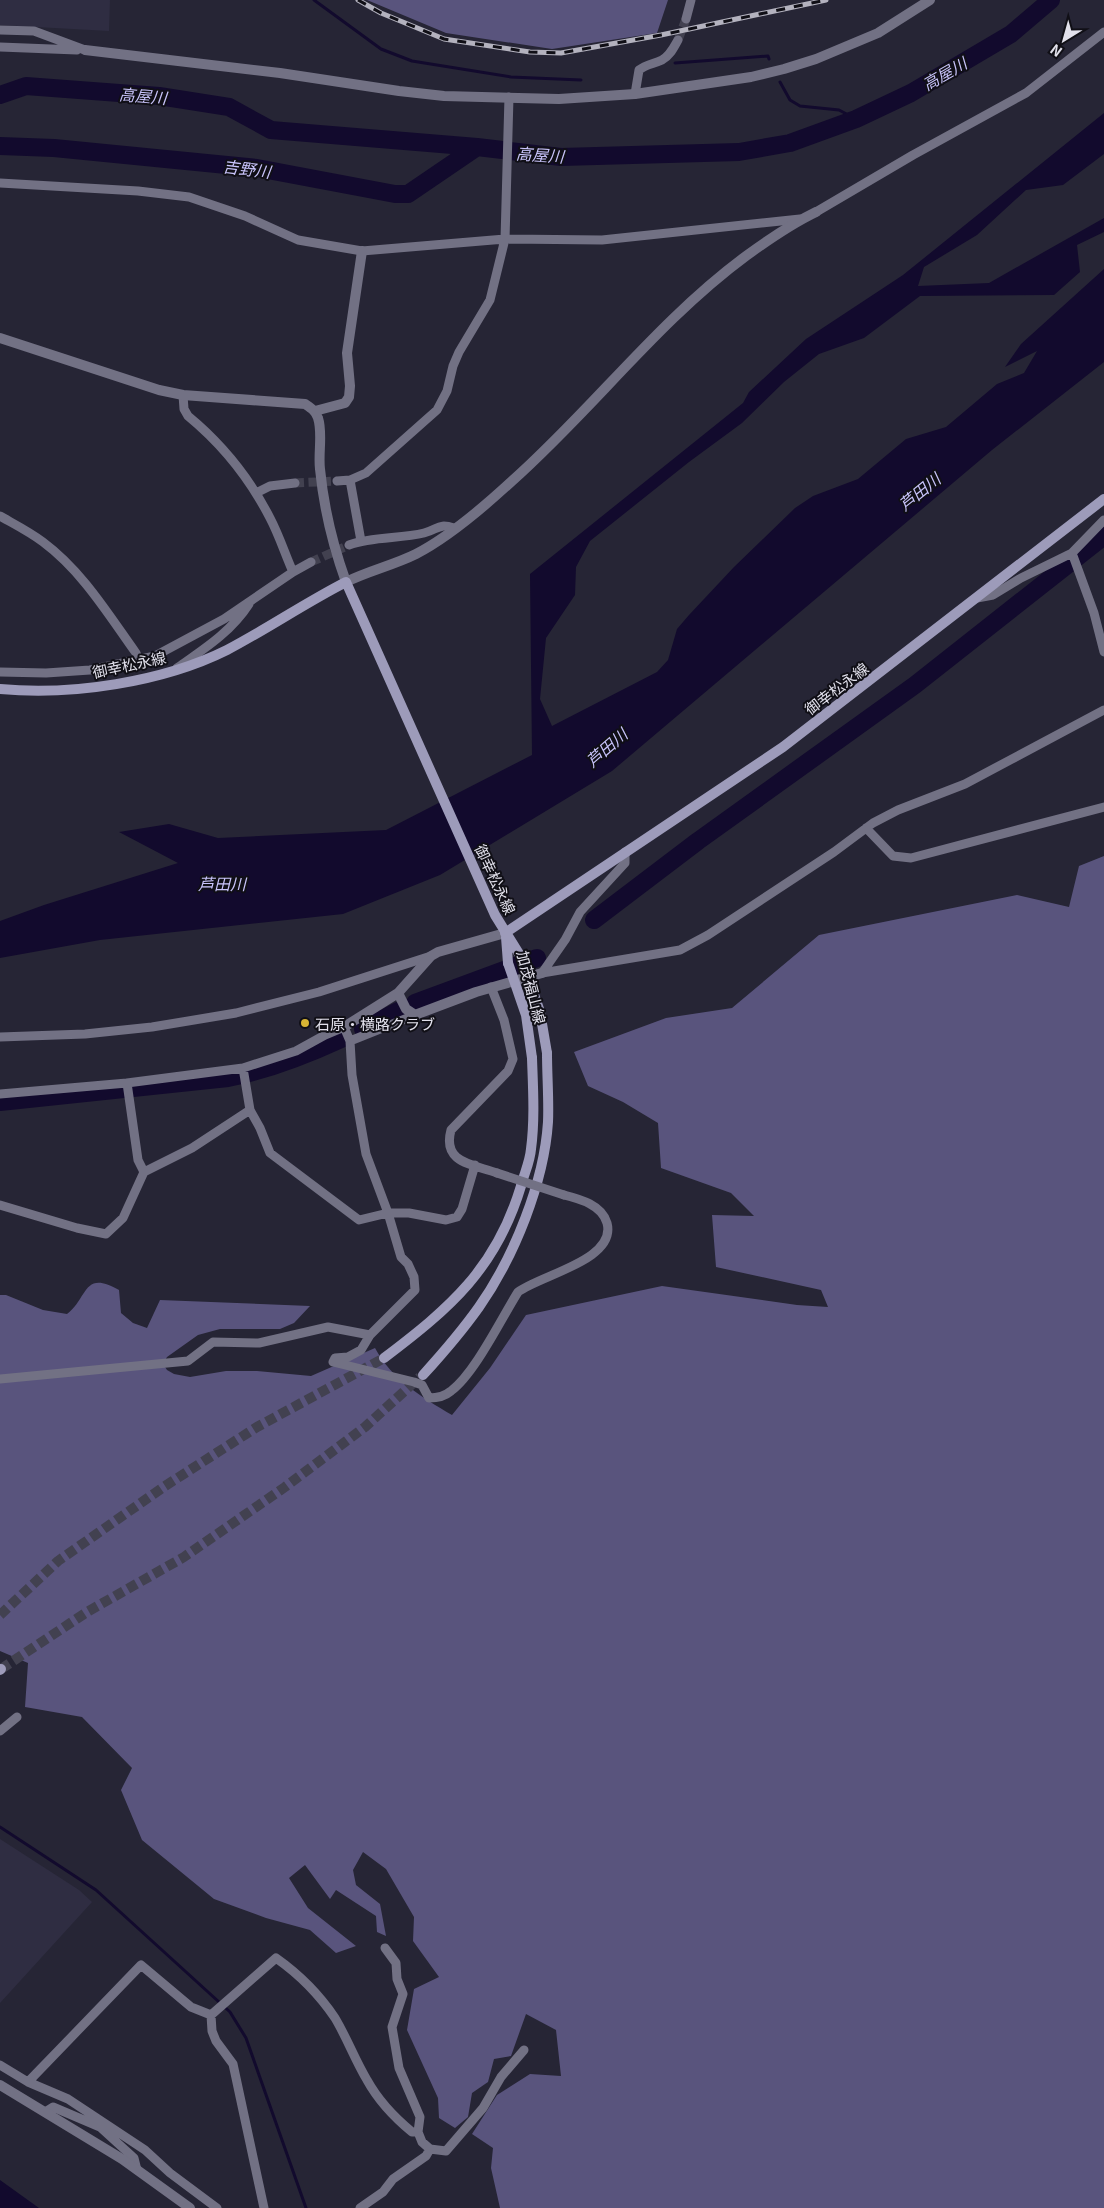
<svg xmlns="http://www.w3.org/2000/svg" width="1104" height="2208" font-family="Georgia,'Noto Sans JP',serif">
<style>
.built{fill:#2f2d42}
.forest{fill:#59547d}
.water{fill:#120a2d}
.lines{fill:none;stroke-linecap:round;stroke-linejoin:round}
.stream{stroke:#120a2d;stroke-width:3}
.river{stroke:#120a2d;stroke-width:18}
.minor-tunnel{stroke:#424150;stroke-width:9;stroke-dasharray:9 4.5;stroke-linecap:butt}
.secondary-tunnel{stroke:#424150;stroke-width:10;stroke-dasharray:10 5;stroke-linecap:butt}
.minor{stroke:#727184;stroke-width:9}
.tertiary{stroke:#727184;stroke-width:10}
.secondary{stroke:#9d9bba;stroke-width:10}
.rail-casing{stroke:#b3b2be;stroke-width:5}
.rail{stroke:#100f16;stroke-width:3;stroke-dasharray:9;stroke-linecap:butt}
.minor-bridge{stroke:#727184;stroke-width:9}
.secondary-bridge{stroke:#9d9bba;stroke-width:10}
.poi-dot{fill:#d7b434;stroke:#100f16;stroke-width:2}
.labels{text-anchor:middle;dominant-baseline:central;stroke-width:4;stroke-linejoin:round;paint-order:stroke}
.street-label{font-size:15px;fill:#e1e0eb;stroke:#100f16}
.poi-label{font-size:15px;fill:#e1e0eb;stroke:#100f16;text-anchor:start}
.water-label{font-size:16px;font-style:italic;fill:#c9c4fb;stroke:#100f16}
</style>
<rect width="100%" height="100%" fill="#262535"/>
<!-- built -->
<path class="built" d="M0,0H110L109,31L0,25Z
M0,1839L79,1890L92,1902L0,2003Z"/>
<!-- forest -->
<path class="forest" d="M367,0H668L657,33L552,49L446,33Z
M1104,856V2208H500L491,2168L493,2148L472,2134L497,2095L530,2074L561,2076L556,2030L526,2014L511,2056L494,2059L488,2082L472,2093L468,2117L455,2128L439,2118L438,2098L407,2030L414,1989L439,1977L413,1941L414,1917L386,1869L363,1852L353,1870L356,1885L380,1904L386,1936L377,1932L376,1916L336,1890L330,1899L305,1865L289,1878L308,1908L356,1946L336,1953L310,1930L266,1918L214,1899L142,1840L121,1790L132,1768L82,1717L25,1707L28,1663L0,1651V1295H6L43,1310L67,1314C88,1298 83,1269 119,1290L121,1313L133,1323L147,1328L160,1300L310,1306L294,1323L280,1329H220L198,1335L167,1357L163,1364L167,1370L174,1374L190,1377L226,1371H257L311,1376L375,1348C392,1380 422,1397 452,1415L490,1368L526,1315L662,1286L797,1305L828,1307L821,1290L716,1267L712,1215L754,1216L731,1193L661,1168L658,1123L623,1102L588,1086L574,1052L666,1018L732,1008L819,935L1017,895L1069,907L1079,866Z"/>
<!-- water -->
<path class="water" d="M1104,113V154L1063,185L1026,190L977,235L924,267L918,286L989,283L1104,218V232L1077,245L1080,272L1054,295L920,296L864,338L819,354L784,382L742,423L689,462L590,541L576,567L575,595L546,638L540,699L552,726L657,672L668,660L677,629L689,615L734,567L795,508L813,496L858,479L906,439L946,427L997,384L1024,373L1037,351L1005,367L1021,344L1104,269V362L992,450L612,771L440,875L343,914L100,940L0,958V921L44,905L178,863L119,832L169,824L218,838L386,830L532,755L530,574L743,403L749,392L806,339L903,275Z
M0,2180L39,2208H0Z"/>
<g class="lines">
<!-- stream -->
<path class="stream" d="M314,0L381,49L412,61L511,77L581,80
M675,63L768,56L769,59
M780,82L790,100L800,106L839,110L856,119
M0,1827L96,1890L230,2012L246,2038L306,2208"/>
<!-- river -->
<path class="river" d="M0,95L26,86L159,96L229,107L271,130L477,147L561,157L739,152L790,143L856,119L911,93L1011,34L1051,0
M0,146L54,148L257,168L395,194H408L477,147
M594,920L698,841L915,685L1104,536
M415,1003L537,958
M363,1029L398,1011
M0,1102L228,1078C268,1070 304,1056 341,1039"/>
<!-- minor-tunnel -->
<path class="minor-tunnel" d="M678,40L686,19
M295,483L337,481
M311,562L349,545"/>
<!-- secondary-tunnel -->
<path class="secondary-tunnel" d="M0,1615L58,1561L165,1486L257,1427L384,1358
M1,1669L87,1612L184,1557L285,1487L365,1427L420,1377"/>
<!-- minor -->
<path class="minor" d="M686,19L691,0
M0,30L34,31L85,50
M0,47L77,50
M635,94L639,70C646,64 654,64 662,60C670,56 674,47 678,40
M0,183L138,191L189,197L245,216L298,240L362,251L505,239L602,240L800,219
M816,212L913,155L1026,93L1104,32
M183,395L184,409L188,416C222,444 250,479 270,518C279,535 285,554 293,572
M350,480L361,541
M337,481L350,480L366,473L437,410L447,391L453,366L459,352L490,300L505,239L509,97
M256,493L270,486L295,483
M0,516C14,524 30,532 43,542C82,571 108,614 136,653L139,661
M349,545C373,536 400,539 424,533C439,529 438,523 454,528
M1072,553L1094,613L1104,652
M977,598L993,595L1021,578L1072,553L1104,520
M177,668C204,649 231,632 249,604
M0,672L46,673L90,670L155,656L224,619L293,572L311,562
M866,828L893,856L911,858L1104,807
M542,973L680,950L708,935L834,852L873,823L898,810L965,784L1104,710
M542,973L565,940L580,912L625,863V852
M491,987L504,1020L513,1059L508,1071L451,1130C442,1163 472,1164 497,1173
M0,1037L85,1034L152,1027L236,1013L319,992L431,956
M350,1041L415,1015
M127,1083L138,1160L144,1172
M0,1094L127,1083L243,1068L296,1051L325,1035L344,1027L350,1041L352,1075L366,1154L388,1213L359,1220L270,1153L260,1128L250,1110L243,1068
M475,1165L462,1209L457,1217L446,1220L409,1213H388L401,1257L408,1264L414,1277L415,1290L370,1335L361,1350L348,1357L335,1358L333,1362L414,1382L422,1385L429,1398C437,1398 444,1397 451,1391C475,1373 501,1319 518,1292C540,1275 617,1260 607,1223C602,1205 580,1199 564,1195
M0,1205L77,1228L106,1234L123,1218L144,1172L192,1148L250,1110
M0,1379L188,1361L213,1342L259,1343L328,1327L370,1335
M0,1731L17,1717
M211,2015L212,2031L216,2041L233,2064L264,2208
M0,2065L28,2082L68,2099L145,2150L170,2173L217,2208
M28,2082L141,1965L191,2007L211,2015L276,1958C300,1975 319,1994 335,2018C347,2038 355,2060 367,2080C378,2100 395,2118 412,2132H418
M45,2112L53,2107L100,2127L134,2158L137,2170
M430,2149L446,2151L483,2108L501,2077L524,2050
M360,2208L383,2192L393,2179L426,2156L430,2149L422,2142L418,2132L420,2117L399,2068L392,2027L403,1994L397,1979L396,1963L385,1948"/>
<!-- tertiary -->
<path class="tertiary" d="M85,50L280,73L399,91L444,96L559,99L635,94L751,77L784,69L816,59L878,33L930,0
M0,338L159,390L183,395L305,404C311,408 316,411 318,418C323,433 318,453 320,469C324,510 332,543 346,582C368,571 394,565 416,554C447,538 486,505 512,481C593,409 658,321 746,256C768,240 791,224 816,212
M315,411L345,403L349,397L350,386L347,353L362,251
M398,993L406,1009L415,1015L476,992L542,973
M344,1027L398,993L431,956L438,952L505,933
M0,2085L122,2159L190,2208"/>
<!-- secondary -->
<path class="secondary" d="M0,689C71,696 163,682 227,650C267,629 305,603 346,582L495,915L521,957
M505,933L783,747L1104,499
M506,937L508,963
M384,1358C450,1308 496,1269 521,1186C524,1174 530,1162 531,1149C535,1119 533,1088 532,1058
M423,1375C443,1353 462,1331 479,1307C514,1257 544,1183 548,1122C549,1100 547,1076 547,1053
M0,1670L1,1669"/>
<defs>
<path id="rail" d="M358,0L381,13L444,39L530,52L561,53L661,35L826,0"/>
</defs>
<!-- rail casing -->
<use href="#rail" class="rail-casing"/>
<!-- rail -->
<use href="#rail" class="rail"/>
<!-- minor-bridge -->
<path class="minor-bridge" d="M497,1173L564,1195"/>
<!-- secondary-bridge -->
<path class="secondary-bridge" d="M521,957L540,1012L547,1053
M508,963L526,1015L532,1058"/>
</g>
<!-- markers -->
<circle class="poi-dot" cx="305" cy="1023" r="5"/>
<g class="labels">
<!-- street labels -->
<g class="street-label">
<text transform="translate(129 664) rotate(-12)">御幸松永線</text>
<text transform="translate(836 688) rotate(-37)">御幸松永線</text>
<text transform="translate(496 879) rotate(65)">御幸松永線</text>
<text transform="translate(532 987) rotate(76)">加茂福山線</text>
</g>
<!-- poi labels -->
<g class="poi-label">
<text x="315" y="1023">石原・横路クラブ</text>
</g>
<!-- water labels -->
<g class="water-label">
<text transform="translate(944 73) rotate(-30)">高屋川</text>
<text transform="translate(143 95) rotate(5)">高屋川</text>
<text transform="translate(540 154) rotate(4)">高屋川</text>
<text transform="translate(247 168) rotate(7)">吉野川</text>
<text transform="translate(919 491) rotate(-39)">芦田川</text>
<text transform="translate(606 747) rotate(-41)">芦田川</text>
<text x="222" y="883">芦田川</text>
</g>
</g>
<!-- north arrow -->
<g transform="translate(1064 40) rotate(217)" stroke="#100f16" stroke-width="4" paint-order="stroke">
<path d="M0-4L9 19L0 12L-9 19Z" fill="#e1e0eb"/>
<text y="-8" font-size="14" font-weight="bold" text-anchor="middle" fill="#e1e0eb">N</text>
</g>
</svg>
